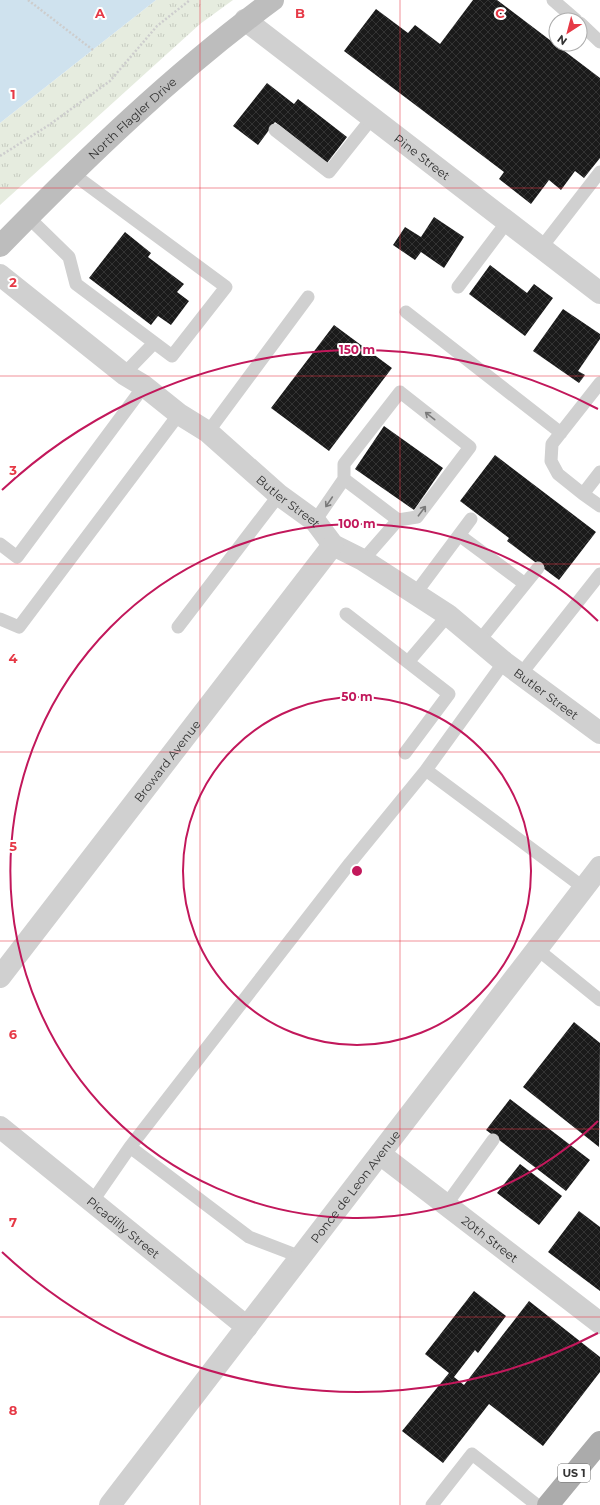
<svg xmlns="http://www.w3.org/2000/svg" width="600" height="1505" font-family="Montserrat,sans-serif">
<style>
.grass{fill:url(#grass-tufts)}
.water{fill:#cfe2ee}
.building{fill:url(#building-cross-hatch)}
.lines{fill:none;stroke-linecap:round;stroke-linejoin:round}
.path{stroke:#cdcdcd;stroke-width:2.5;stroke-dasharray:2 2;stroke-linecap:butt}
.lane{stroke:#d0d0d0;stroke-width:13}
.street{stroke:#d0d0d0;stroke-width:22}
.secondary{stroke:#bdbdbd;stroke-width:22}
.primary{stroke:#ababab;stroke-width:22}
.oneway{stroke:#7a7a7a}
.grid{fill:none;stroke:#e63946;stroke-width:1;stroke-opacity:0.55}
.ring{fill:none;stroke:#c2185b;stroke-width:2}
.labels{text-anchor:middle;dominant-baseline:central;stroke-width:4;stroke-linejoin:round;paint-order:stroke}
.shield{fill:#fff;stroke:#707070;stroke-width:1}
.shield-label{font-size:11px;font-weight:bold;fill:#333}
.street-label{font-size:12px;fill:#333;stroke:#fff}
.grid-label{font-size:13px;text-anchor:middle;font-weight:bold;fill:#e63946;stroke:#fff;stroke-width:4;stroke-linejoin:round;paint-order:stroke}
.centre{fill:#c2185b;stroke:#fff;stroke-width:2}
.ring-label{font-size:12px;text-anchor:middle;font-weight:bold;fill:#c2185b;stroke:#fff;stroke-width:4;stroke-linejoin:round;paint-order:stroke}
</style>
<defs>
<pattern id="grass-tufts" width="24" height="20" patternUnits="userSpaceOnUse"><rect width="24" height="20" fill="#e6ecdf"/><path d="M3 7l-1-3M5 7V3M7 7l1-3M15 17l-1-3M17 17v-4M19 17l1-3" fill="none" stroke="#c6cbc0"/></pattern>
<pattern id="building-cross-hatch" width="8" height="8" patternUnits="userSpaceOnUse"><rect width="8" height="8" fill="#1a1a1a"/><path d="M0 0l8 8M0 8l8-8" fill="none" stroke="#333"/></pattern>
</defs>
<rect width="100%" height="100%" fill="#fff"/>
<!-- grass -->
<path class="grass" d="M156,0H233L200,24L0,205V123Z"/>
<!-- water -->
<path class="water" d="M0,0H156L0,123Z"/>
<!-- building -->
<path class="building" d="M473,0H497L600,78V158L584,178L575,171L561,190L549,180L531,204L499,179L504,172L344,51L376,9L408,33L415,25L440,44Z
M267,83L294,104L298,99L347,137L327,163L275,122L258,145L233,126Z
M434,217L464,237L444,268L421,252L415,260L393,245L405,227L421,237Z
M125,232L151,253L148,257L184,284L177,292L189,301L171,325L158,316L151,325L89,278Z
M490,265L527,293L534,284L553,298L525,336L469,294Z
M563,309L600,334V339L578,371L585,375L579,383L533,351Z
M334,325L392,368L329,451L271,408Z
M384,426L443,468L414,510L355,469Z
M495,455L596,532L559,580L507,541L509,538L460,501Z
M574,1022L600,1043L599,1147L523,1087Z
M510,1099L590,1160L566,1191L486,1130Z
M520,1164L562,1196L539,1225L497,1193Z
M579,1211L600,1227V1291L548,1252Z
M474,1291L506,1316L478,1353L475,1350L454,1377L464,1385L529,1301L600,1357V1372L543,1446L489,1404L443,1463L402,1431L449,1373L425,1354Z"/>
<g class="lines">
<!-- path -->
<path class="path" d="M28,0L93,50
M0,156L49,125L110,81L157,26L190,0"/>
<!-- lane -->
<path class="lane" d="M553,0L576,20
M580,23L600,42
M275,130L329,172L372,118
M28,217L69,257L76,284L172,356L226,287L73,174
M541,248L600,172
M458,287L507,222
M406,312L561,433
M124,374L154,343
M600,383L552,444L551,461L558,474L583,494L600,472
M208,432L308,297
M344,479L398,520
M583,494L600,506
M315,521L344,479V464L400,392L470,447L417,517L398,520L363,560
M459,535L525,584
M0,544L17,557L144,386
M415,594L471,519
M346,614L449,694L405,753
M0,619L19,627L179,414
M178,627L279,495
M480,640L538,568
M408,662L448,615
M504,662L426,770L584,888
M521,674L600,574
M537,949L600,1000
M130,1147L350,863L426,770
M92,1202L130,1147L249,1237L301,1257
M446,1205L493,1140
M432,1505L472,1454L537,1505"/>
<!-- street -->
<g class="street">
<path id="s1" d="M245,20L600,293"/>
<path id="s2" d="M0,275L124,374L144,386L179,414L208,432L279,495L315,521L333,545L363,560L448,615L504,662L600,733"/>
<path id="s3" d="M0,977L333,545"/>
<path id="s4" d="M0,1127L247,1327"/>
<path id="s5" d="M380,1154L600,1323"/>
<path id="s6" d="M110,1505L600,867"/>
</g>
<!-- secondary -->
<path class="secondary" id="s7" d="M0,246C86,158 174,73 273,0"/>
<!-- primary -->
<path class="primary" d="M548,1505L600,1442"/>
</g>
<!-- one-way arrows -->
<defs><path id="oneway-shaft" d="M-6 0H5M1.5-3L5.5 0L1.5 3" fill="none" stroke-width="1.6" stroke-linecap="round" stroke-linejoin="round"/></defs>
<g class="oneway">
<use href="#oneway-shaft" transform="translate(430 416) rotate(-142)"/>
<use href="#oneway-shaft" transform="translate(329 502) rotate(124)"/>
<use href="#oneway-shaft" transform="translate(422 511) rotate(-53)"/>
</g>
<!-- grid -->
<path class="grid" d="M200,0V1505M400,0V1505M0,188H600M0,376H600M0,564H600M0,752H600M0,941H600M0,1129H600M0,1317H600"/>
<!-- distance rings -->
<g class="ring">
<circle cx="357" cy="871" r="174"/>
<path d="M598 1121A347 347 0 1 1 598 621"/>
<path d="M598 1333A521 521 0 0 1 2 1252M2 490A521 521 0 0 1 598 409"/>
</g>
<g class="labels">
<!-- shield labels -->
<rect class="shield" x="558" y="1464" width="32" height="18" rx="3"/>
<g class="shield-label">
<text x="574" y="1473">US 1</text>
</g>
<!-- street labels -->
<g class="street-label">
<text stroke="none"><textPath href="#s7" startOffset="184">North Flagler Drive</textPath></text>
<text stroke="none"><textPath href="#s1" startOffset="224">Pine Street</textPath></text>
<text stroke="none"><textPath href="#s2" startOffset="367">Butler Street</textPath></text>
<text stroke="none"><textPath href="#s2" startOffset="691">Butler Street</textPath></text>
<text stroke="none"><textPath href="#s3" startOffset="273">Broward Avenue</textPath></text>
<text stroke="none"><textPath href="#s6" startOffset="402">Ponce de Leon Avenue</textPath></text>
<text stroke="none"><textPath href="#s4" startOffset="159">Picadilly Street</textPath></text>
<text stroke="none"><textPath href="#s5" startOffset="139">20th Street</textPath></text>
</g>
</g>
<g class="grid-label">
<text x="100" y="18">A</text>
<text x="300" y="18">B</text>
<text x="500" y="18">C</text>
<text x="13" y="99">1</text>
<text x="13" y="287">2</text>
<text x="13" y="475">3</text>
<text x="13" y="663">4</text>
<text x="13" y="851">5</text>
<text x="13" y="1039">6</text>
<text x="13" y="1227">7</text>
<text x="13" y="1415">8</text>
</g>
<circle cx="357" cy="871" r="6" class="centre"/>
<g class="ring-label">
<text x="357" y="354">150 m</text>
<text x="357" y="528">100 m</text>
<text x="357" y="701">50 m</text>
</g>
<!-- north arrow -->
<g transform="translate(568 32) rotate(216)"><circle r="19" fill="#ffffff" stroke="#adadad"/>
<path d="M0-3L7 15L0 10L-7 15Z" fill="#e63946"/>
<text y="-6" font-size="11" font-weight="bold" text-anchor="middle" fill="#333333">N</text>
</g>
</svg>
